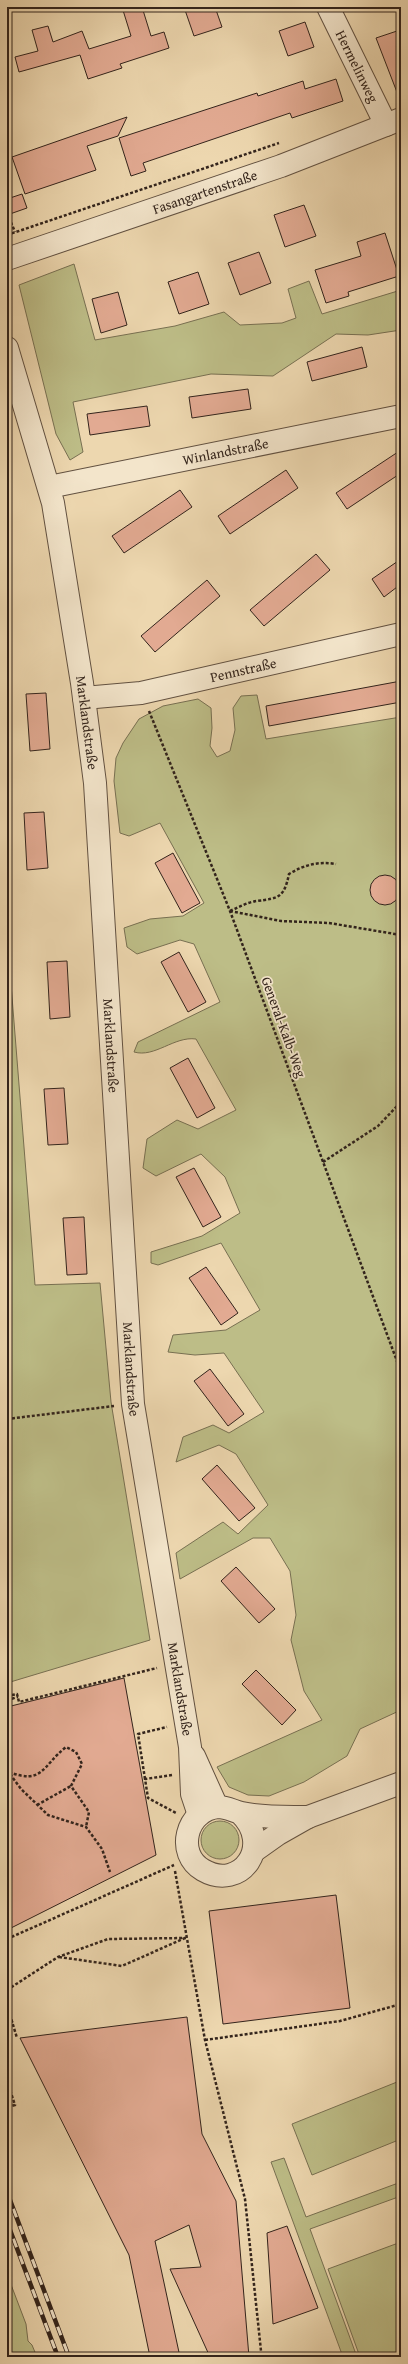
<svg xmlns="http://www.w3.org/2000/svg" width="408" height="2364" font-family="'Gentium Book Plus',serif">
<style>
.green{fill:#bdbd87;stroke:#787052}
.building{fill:#e2aa92;stroke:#33241c}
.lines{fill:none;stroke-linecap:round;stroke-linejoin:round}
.minor-casing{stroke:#625141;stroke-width:24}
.path{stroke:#33241c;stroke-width:2.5;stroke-dasharray:3 2;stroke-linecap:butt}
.minor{stroke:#f3e5cb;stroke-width:22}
.rail-casing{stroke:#33241c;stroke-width:4.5}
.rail{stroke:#f3e5cb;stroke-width:3;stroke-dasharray:9;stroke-linecap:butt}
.labels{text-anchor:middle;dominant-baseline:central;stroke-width:3.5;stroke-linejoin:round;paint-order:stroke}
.street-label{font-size:14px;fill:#33241c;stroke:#f3e5cb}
</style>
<rect width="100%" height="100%" fill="#edd7af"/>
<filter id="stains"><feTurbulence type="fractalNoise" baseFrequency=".005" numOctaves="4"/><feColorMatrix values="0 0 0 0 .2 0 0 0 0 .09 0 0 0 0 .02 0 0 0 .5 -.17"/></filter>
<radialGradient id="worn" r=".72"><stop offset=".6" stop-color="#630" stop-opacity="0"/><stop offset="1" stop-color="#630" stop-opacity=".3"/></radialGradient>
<!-- green -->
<path class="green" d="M74,264L95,340L175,326L224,312L240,325L282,323L296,318L288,289L309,281L322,314L401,290V330L368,335L336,334L273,376L211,374L73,402L83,452L70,460L56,434L19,285Z
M257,695L266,739L401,717V1710L360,1729L347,1756L304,1782L269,1796L248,1795L229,1787L217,1767L322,1720L304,1691L291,1640L296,1615L290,1571L270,1538H253L180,1579L176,1553L223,1522L238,1534L268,1505L236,1454L219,1445L176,1462L183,1437L213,1425L229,1433L264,1412L224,1353L195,1355L168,1352L173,1335L226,1330L260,1310L221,1243L158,1265L151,1263V1252L202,1236L240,1213L225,1177L201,1154L156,1176L143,1168L147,1139L177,1120L198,1129L236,1110L196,1039C174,1036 155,1058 134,1052L138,1042L220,1002L194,944L180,940L137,954L127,947L124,928L150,919L183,916L204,903L160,823L129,836L120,833L114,781L116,758L123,743L139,719L163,706L198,699L211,708L212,728L210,746L217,757L230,751L235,730L233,708L241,696Z
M7,934L35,1285L100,1283L111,1402L150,1640L7,1683Z
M201 1840a19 19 0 1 1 38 0a19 19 0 1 1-38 0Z
M397,2082L401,2091V2139L312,2175L292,2124Z
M284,2158L306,2217L401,2182V2196L310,2229L357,2357H343L271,2162Z
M401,2242V2357H360L328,2269Z
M7,2274L26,2324L28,2341L32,2345L37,2357H15L7,2346Z"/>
<!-- building -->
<path class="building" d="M122,7H142L151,36L164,32L169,48L120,64L122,68L88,79L80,55L19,72L15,57L38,51L32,30L48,26L53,42L82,31L89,49L131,36Z
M193,7H215L222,27L194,36L185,10Z
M305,22L314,47L288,56L279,31Z
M397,31L401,40L400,100L376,38Z
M336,79L343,101L292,118L290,113L143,163L146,171L131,176L119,138L257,93L258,96L303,81L305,89Z
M127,117L118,136L87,146L96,170L25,194L12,157Z
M22,194L27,208L7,215V199Z
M304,205L316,236L285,247L274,215Z
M385,233L399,276L348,292L349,296L326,303L315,270L361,256L357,242Z
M259,252L271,283L240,295L228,263Z
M198,272L209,304L179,314L168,282Z
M118,292L127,325L101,333L92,299Z
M362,347L367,367L312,381L307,362Z
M248,389L251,409L192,418L189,397Z
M147,406L150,426L90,435L87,414Z
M401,450V473L347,509L336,493Z
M286,470L298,488L230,534L218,516Z
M180,490L192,507L124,553L112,536Z
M316,554L330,570L264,626L250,610Z
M401,559V584L384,597L372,579Z
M207,580L220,596L155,652L141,636Z
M401,681V702L269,726L266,706Z
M46,693L50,749L30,751L26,694Z
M44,812L48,868L27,870L24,813Z
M173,853L200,903L182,913L155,863Z
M370 890a15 15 0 1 1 30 0a15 15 0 1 1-30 0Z
M179,952L206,1002L188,1012L161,962Z
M67,961L70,1017L50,1019L47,962Z
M188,1058L215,1108L197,1118L170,1068Z
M64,1088L68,1144L48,1145L44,1089Z
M194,1168L221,1217L203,1227L176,1177Z
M84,1217L87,1274L67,1275L63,1218Z
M206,1267L238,1313L221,1325L189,1278Z
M210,1369L244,1414L228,1426L194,1381Z
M217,1465L255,1508L239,1521L202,1479Z
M236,1567L275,1609L259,1623L221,1581Z
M256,1670L296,1710L282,1725L242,1684Z
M124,1678L156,1855L7,1930V1707Z
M336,1895L350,2008L223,2024L209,1911Z
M187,2017L202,2134L236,2201L249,2357H210L170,2269L201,2267L189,2225L155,2241L180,2357H150L129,2255L20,2038Z
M287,2226L318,2308L273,2324L267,2233Z"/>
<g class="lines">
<defs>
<g id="minor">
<path id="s1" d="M328,7L386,125"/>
<path id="s2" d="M7,259L281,166L401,119"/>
<path id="s3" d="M7,348L53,503L82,683L95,783L133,1404L190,1747L192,1794L199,1815"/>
<path id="s4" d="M49,487L401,416"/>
<path id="s5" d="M84,698L141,693L401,634"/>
<path d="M194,1756L217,1807"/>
<path d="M240,1813C274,1845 241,1892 203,1870C175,1854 186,1810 218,1807C227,1807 233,1811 241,1813C263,1818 286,1817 308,1817"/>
<path d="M254,1851L278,1834L308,1817L401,1783"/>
</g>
</defs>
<!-- minor casing -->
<use href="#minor" class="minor-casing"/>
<!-- path -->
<path class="path" d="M7,213L15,232
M7,235L279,143
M149,711L230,911L401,1372
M230,911L281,921L329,923L401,935
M230,911C239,907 248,902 257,901C279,898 284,898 289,874C304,865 318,861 336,864
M323,1162L378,1126L401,1102
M7,1419L114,1406
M7,1696L17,1694L19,1702L157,1668
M7,1700L18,1697
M7,1770L21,1789L48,1815L86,1827L102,1849L110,1872
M9,1772C43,1785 42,1766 66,1747L76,1752L82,1764L71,1786L89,1812L86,1827
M172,1775L145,1779L148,1798L176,1813
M145,1779L138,1734L167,1727
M37,1805L71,1786
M175,1871L205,2040L245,2199L261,2351L263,2357
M7,1939L174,1865
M59,1957L122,1966L185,1938
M7,1990L58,1957L108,1939L186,1938
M7,2005L17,2038
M7,2025L13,2021
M205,2040L340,2021L401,2004
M7,2081L15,2105L8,2107L7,2103"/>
<!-- minor -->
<use href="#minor" class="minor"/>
<defs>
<path id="rail" d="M7,2192L69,2357
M7,2222L58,2357"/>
</defs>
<!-- rail casing -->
<use href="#rail" class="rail-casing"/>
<!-- rail -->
<use href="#rail" class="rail"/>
</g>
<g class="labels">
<!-- street labels -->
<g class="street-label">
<text stroke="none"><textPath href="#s1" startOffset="66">Hermelinweg</textPath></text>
<text stroke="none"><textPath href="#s2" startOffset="209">Fasangartenstraße</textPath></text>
<text stroke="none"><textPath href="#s4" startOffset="180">Winlandstraße</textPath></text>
<text stroke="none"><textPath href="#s5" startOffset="162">Pennstraße</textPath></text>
<text stroke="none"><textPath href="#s3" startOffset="384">Marklandstraße</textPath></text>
<text transform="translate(284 1027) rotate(70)">General-Kalb-Weg</text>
<text stroke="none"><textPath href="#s3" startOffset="708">Marklandstraße</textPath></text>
<text stroke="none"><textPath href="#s3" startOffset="1032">Marklandstraße</textPath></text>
<text stroke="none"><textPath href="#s3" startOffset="1356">Marklandstraße</textPath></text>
</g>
</g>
<!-- margin -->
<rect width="408" height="2364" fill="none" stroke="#edd7af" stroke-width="24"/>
<rect x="8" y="8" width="392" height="2348" fill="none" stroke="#33241c" stroke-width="2"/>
<rect x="12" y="12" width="384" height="2340" fill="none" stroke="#33241c"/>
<rect width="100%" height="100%" filter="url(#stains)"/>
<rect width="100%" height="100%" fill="url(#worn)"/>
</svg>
